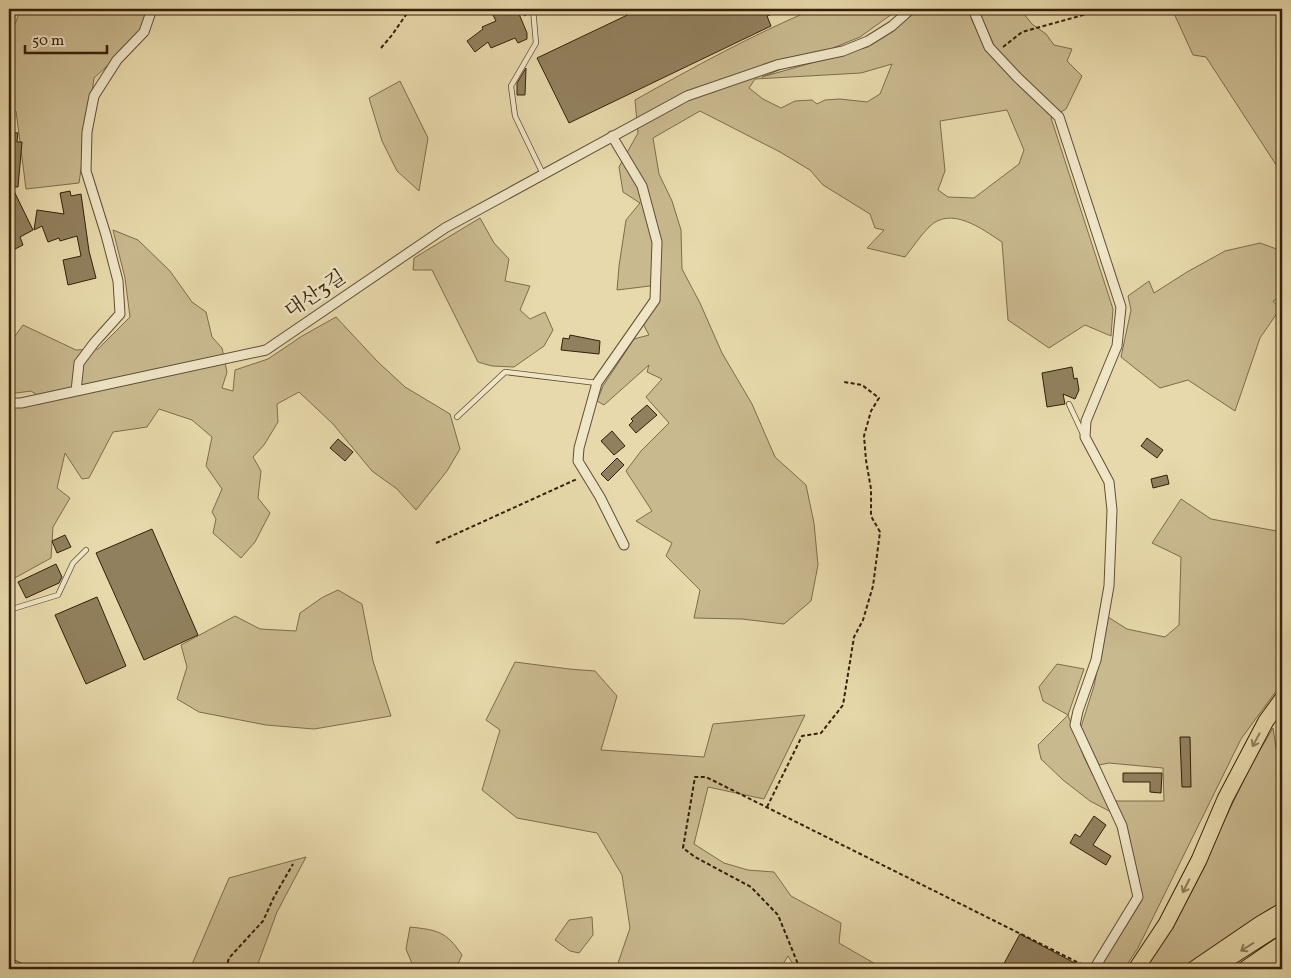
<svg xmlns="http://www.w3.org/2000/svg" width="1291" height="978" font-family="Vollkorn,'Noto Serif KR',serif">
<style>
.green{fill:#c9b98f;stroke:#7e6c4c;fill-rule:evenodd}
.building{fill:#91805d;stroke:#341f09}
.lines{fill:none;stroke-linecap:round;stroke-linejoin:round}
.service-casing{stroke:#614e32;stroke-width:6}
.minor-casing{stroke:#614e32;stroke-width:11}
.primary-casing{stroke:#341f09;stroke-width:16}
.trunk-casing{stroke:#341f09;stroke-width:17}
.path{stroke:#341f09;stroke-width:2;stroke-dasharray:4 2.5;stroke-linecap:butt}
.service{stroke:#efe6c8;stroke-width:4.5}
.minor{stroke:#efe6c8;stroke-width:9}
.primary{stroke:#e7d9ab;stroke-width:14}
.trunk{stroke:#e7d9ab;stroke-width:15}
.oneway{stroke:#8e7c5a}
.labels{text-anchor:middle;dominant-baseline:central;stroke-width:5;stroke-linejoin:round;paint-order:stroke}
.street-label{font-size:20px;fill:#341f09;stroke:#efe6c8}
</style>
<rect width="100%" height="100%" fill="#e7d9ab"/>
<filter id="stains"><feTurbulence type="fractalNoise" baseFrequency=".004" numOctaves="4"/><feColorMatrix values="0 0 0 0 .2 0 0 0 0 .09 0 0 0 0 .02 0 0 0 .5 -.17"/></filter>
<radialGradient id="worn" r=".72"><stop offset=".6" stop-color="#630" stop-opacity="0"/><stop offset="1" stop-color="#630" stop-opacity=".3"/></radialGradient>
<!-- green -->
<path class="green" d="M20,9H148L144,32L94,78L79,183L26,189L16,111L9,109V31L16,22Z
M814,9H899L860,37L762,77L868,47L917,9H1020L1032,24L1046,34L1054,45L1072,49L1067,61L1082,76L1066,109L1051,118L1113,309L1111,336L1085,325L1049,348L1008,320L1002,242C982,229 951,205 929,227C920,236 913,247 905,257L867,248L884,230L875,228L870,214L823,185L810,170L780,152L700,111L653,138L659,174L672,201L681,230L682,269L700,303L722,353L752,404L775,457L806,485L814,523L818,565L811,601L784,624L742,619L694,618L700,590L666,556L672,543L636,521L652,511L626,471L641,451L669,423L646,397L662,379L647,372L649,365L604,405L597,401L603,386L634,339L649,335L642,322L660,301L658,285L617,290L619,266L626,220L640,203L623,192L619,167L638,133L635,100C694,67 752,35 814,9ZM978,11L993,43L988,53L971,18ZM892,64L880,94L867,102L840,99L825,100L817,104L812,100L795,101L781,108L763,99L749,88L755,79L861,73ZM1007,110L1024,150L1019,164L974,198L948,197L938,190L945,171L940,121Z
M1172,9H1282V174L1206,57L1193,55Z
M400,81L428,138L419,191L397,171L382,141L369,98Z
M480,218L494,243L509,259L505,281L530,286L520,310L530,319L545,312L553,330L544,346L514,367L492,366L478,362L432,270H413L414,258Z
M113,230L138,240L170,271L192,302L206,312L212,337L222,348L227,372L222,388L233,391L235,370L268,359L302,336L336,317L377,361L405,387L450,414L460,449L447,471L416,510L397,489L372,471L333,424L299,392L277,404L278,422L264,445L253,457L261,471L258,498L270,513L255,542L241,558L213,533L216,519L212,512L222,489L206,466L212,437L192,420L159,409L147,427L113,432L89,478L82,479L65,453L57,488L70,498L53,527L51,558L11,580L9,586V408L48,402L31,391L9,394V334L12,340L23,325L76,350L98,349L130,317L125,278Z
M1260,243L1282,251V297L1273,301L1280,309L1260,338L1235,411L1188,380L1160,388L1121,357L1131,310L1128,296L1149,281L1154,293L1187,272L1225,251Z
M1181,499L1211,519L1282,532V683L1241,739L1138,948L1124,969H1099L1141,902L1129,842L1116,801H1164L1163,768L1109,763L1099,765L1081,727L1094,686L1108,617L1127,629L1165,637L1179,625L1181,557L1152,543Z
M338,590L362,604L373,661L391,716L314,729L266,725L199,712L177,699L187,667L181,645L235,616L260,629L296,631L300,613L323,597Z
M515,662L569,669L595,671L617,696L601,750L704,757L713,724L805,715L764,799L708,787L694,844L724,863L748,870L774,872L791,896L841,923L839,943L884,969H796L788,956L780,969H616L630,928L622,875L597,833L517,818L482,790L500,730L486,720Z
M1057,664L1084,669L1068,715L1084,757L1111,812L1090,801L1063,780L1041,759L1038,745L1068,715L1043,701L1039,687Z
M1273,728L1282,786V904L1181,969H1145L1192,888L1251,765Z
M306,857L277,912L256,969H190L229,878Z
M592,917L593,935L579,953L570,951L555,940L569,920Z
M410,927C437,930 446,931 462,955L457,966L442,967L440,969H410L413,966L406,949Z"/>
<!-- building -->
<path class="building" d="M490,9H517L527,33V39L518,43L515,38L491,48L488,42L475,52L467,41L483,29L482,27L496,21Z
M640,9H784L767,16L771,26L569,123L537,58Z
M526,68L525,95H517V83Z
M9,132L18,133L17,142H22L18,187H12L33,230L20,237L23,245L13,250L9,242Z
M70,191L71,196L81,194L89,251L96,278L68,285L63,260L81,256L77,236L60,241L59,238L48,242L42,226L34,230L37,210L64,214L60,193Z
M570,335L600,341L599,354L561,350L563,338L569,339Z
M1072,367L1074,379L1077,378L1079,390L1075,399L1063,394L1065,404L1047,407L1042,373Z
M647,405L657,415L636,433L629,425L633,421L631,419Z
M612,431L625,446L614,455L601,441Z
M1147,438L1163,450L1157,458L1141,446Z
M338,439L353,452L345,461L330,448Z
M617,458L624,465L608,481L601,474Z
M1167,475L1169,484L1153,488L1151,479Z
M152,529L198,635L144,660L96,553Z
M65,535L71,547L57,553L52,541Z
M56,564L62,577L59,583L26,598L18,582Z
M97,597L126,666L86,684L55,615Z
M1180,737H1190L1191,787H1182Z
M1123,773H1162L1161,793L1150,792V782H1123Z
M1094,816L1106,825L1093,845L1111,856L1106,865L1070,843L1075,834L1080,837Z
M1020,934L1054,952L1086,969H1001Z"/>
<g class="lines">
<defs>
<path id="service" d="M533,9L536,43L511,86L515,116L543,174
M1069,404L1083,434
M457,417L505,372L597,383
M9,610L58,595L73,563L86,550"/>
<path id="minor" d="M973,9L989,47L1017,77L1059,117L1121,307L1117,346L1086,421L1085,437L1109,482L1112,510L1109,586L1096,660L1078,711L1075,725L1122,826L1138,897L1094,969
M612,136L642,186L657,242L655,300L597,383L579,448L578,461L600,497L624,545
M76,391L79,363L94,343L120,314L118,281L106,235L86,171L87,132L94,96L117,60L144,32L152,9
M9,403H21L266,350L445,228L687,96L777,65L843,51L868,41L892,26L911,9
M9,963L22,969"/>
<path id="primary" d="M1213,969L1282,925
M1244,969L1282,943"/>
<path id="trunk" d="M1136,969L1166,924L1199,860L1225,799L1266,721L1282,699
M1194,969L1260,924L1282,911
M1265,969L1282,958"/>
</defs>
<!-- service casing -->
<use href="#service" class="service-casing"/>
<!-- minor casing -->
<use href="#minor" class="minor-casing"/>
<!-- primary casing -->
<use href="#primary" class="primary-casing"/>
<!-- trunk casing -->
<use href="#trunk" class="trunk-casing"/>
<!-- path -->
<path class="path" d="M523,9L525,16
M1003,47L1022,32L1105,9
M381,48L392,35L410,9
M436,543L577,479
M767,807L802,736L821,733L843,705L854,637L863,620L873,586L880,532L871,516V489L866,460L864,436L871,411L879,398L862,385L844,382
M226,969L229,958L263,921L274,897L293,864
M800,969L778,915L751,887L695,857L683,848L695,777H706L1085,966"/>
<!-- service -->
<use href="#service" class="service"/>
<!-- minor -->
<use href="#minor" class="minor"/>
<!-- primary -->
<use href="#primary" class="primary"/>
<!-- trunk -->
<use href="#trunk" class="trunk"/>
</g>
<!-- one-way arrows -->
<defs><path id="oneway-shaft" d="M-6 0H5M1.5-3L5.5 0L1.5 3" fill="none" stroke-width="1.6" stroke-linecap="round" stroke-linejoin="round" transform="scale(1.25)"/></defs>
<g class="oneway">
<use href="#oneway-shaft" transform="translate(1256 740) rotate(118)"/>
<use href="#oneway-shaft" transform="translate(1186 886) rotate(117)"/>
<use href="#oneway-shaft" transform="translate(1247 947) rotate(148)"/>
</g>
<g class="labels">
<!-- street labels -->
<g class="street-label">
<text transform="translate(316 295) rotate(-34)">대산3길</text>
</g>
</g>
<!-- margin -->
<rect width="1291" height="978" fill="none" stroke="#e7d9ab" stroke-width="30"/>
<rect x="10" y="10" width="1271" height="958" fill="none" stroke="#341f09" stroke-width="2.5"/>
<rect x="15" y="15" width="1261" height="948" fill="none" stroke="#341f09"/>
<!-- scale -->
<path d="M25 45v8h82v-8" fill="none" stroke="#341f09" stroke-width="2.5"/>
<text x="32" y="45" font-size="15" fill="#341f09" stroke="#efe6c8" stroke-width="4" paint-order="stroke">50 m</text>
<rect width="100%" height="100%" filter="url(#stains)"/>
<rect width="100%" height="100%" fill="url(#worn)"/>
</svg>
